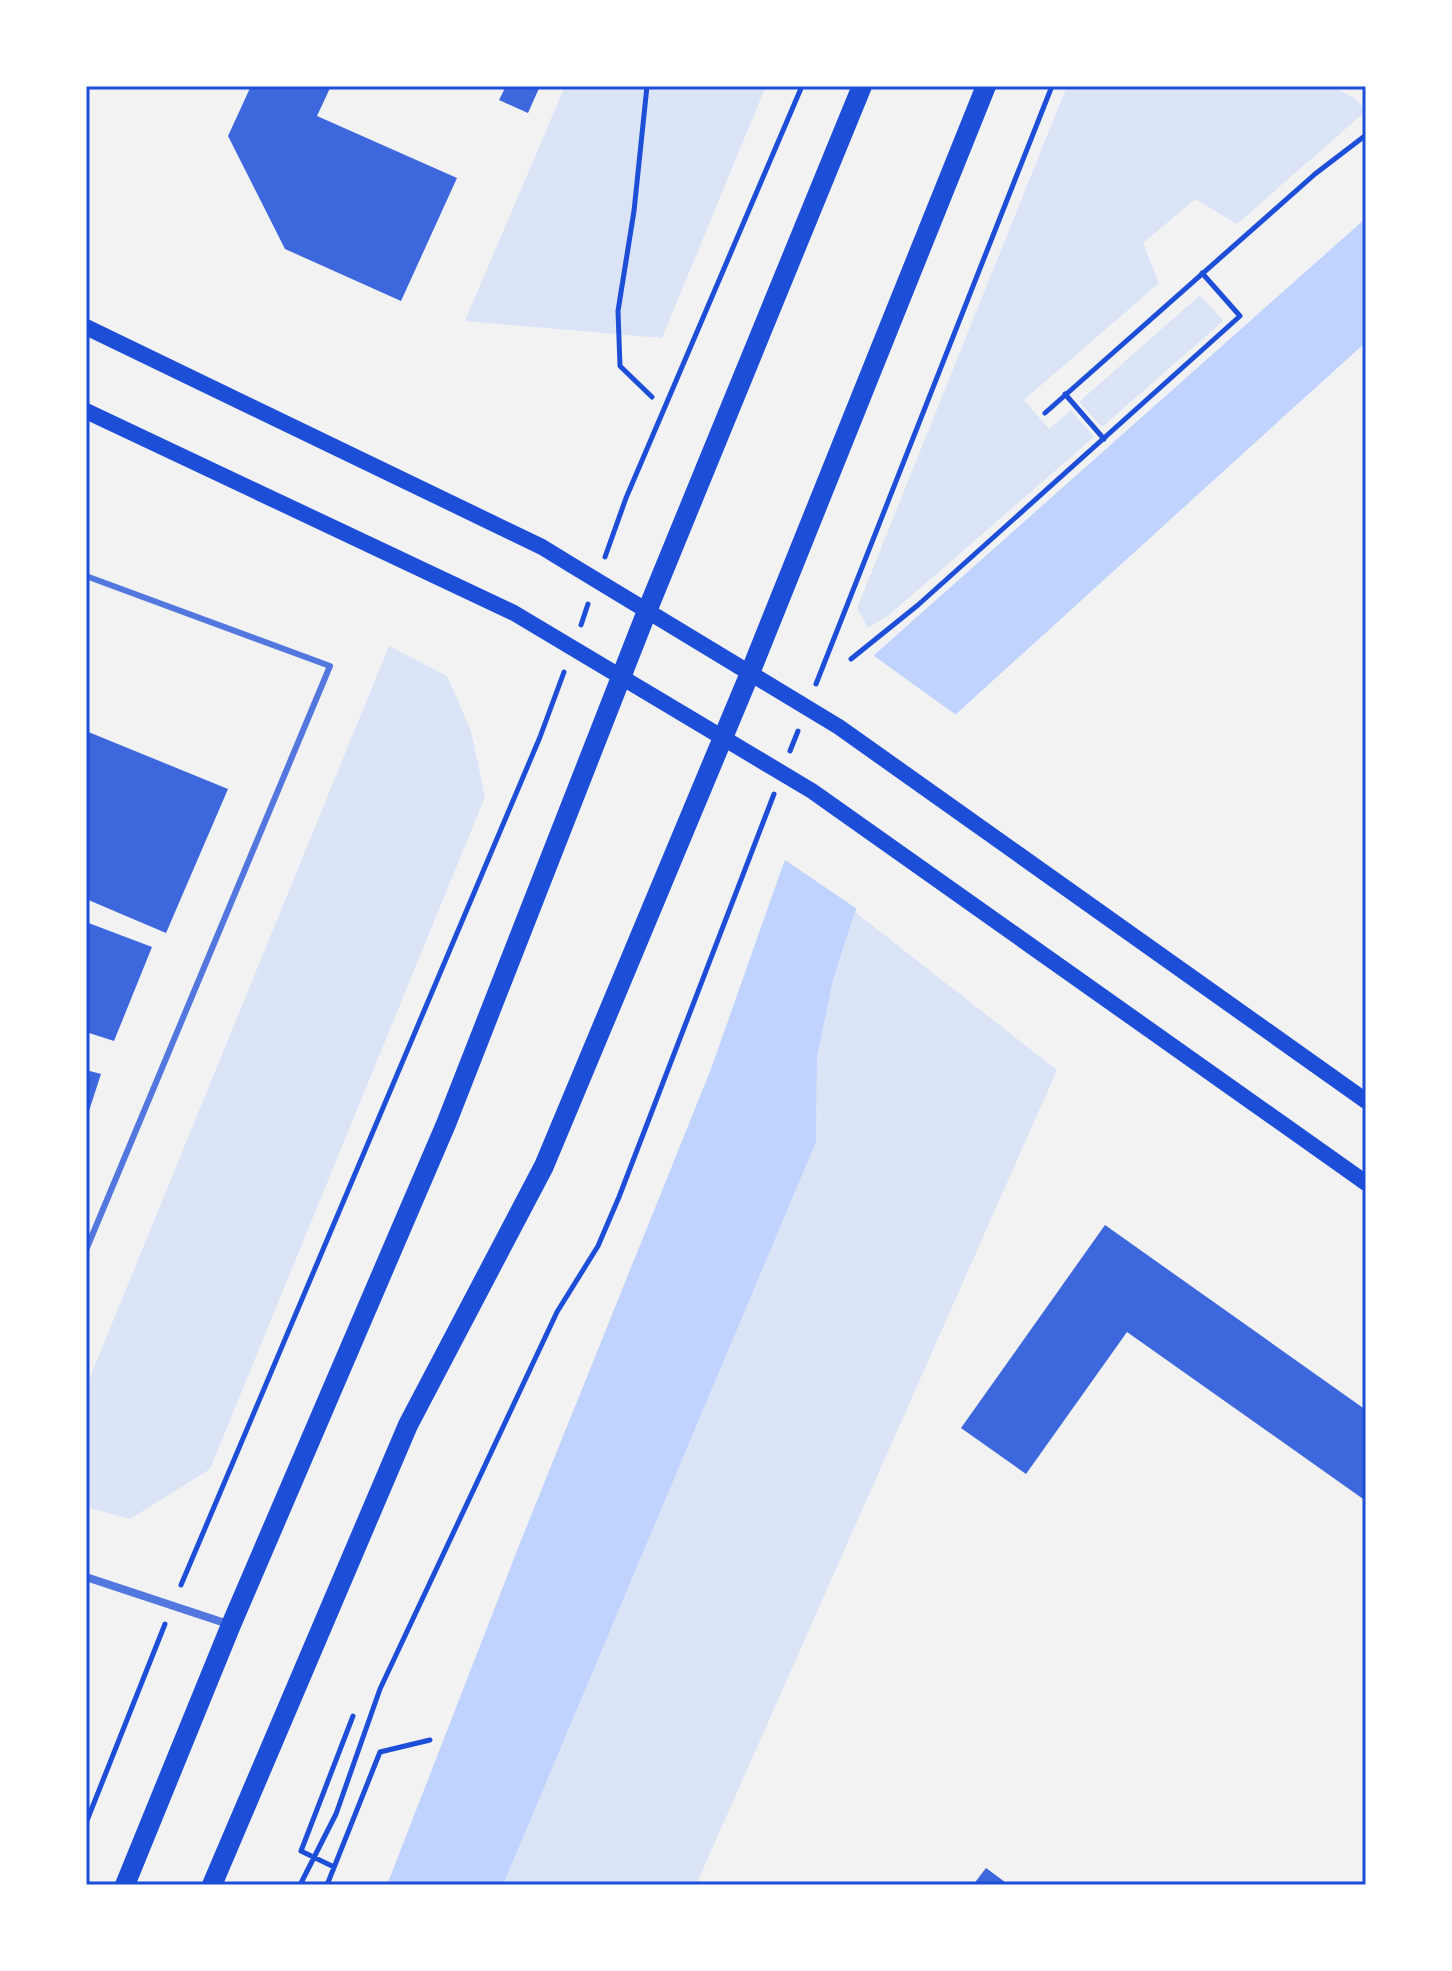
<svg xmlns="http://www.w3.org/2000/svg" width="1452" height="1971" font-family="'PT Sans Narrow',sans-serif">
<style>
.green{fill:#dbe4f7}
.water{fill:#bfd3fe}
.pier{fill:#f2f2f2}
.building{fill:#3d67dc}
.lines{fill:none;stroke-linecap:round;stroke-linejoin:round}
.path{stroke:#1d4ed8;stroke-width:5}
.service{stroke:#5277de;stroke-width:6}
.minor{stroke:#5277de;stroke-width:8}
.secondary{stroke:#1d4ed8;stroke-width:16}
.primary{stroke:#1d4ed8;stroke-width:20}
.neatline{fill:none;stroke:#1d4ed8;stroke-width:3}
</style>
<rect width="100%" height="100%" fill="#f2f2f2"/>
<!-- green -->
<path class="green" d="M565,86H766L662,338L465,321Z
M1067,86H1332L1356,99L1366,111L1237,224L1195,199L1143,243L1159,283L1024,400L1049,429L1071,410L1094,437L888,616L868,628L857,608Z
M1200,295L1223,321L1102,427L1079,402Z
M389,646L447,676L471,731L485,797L210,1469L130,1519L86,1507V1387Z
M855,912L1057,1070L696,1885H503L816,1142L817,1057L833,980Z"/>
<!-- water -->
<path class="water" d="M1366,218V342L955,715L855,912L833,980L817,1057L816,1142L503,1885H387L520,1543L711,1069L783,865L873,656Z"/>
<!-- pier -->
<path class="pier" d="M870,653L959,717L860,911L782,858Z"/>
<!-- building -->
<path class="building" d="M251,86H331L317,116L457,178L401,301L285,249L228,136Z
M506,86H540L528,113L499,100Z
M86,731L228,789L166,933L86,899Z
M86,922L152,947L114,1041L86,1032Z
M86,1070L101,1074L87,1117H86Z
M1105,1225L1366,1410V1501L1127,1332L1026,1474L961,1428Z
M986,1868L1009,1885H973Z"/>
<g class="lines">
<!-- path -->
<path class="path" d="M647,86L634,211L618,311L620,366L652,397
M1065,394L1104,439
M1045,413L1315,174L1366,135
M605,557L626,498L802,86
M581,625L588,604
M851,659L918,605L1240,316L1202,273
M816,684L1052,86
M790,751L798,731
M181,1585L540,737L564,672
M86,1823L165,1624
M334,1867L301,1851L353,1716
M300,1885L336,1814L380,1689L557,1312L598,1246L619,1197L774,794
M327,1885L380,1752L430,1740"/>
<!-- service -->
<path class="service" d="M86,576L330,666L86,1250"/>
<!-- minor -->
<path class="minor" d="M86,1577L231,1625"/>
<!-- secondary -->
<path class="secondary" d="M86,327L542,547L573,566L839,727L1366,1101
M86,411L514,613L812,791L1366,1183"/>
<!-- primary -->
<path class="primary" d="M125,1885L231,1625L446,1124L647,611L862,86
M212,1885L408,1425L544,1166L750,673L986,86"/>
</g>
<!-- border -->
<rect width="1452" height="1971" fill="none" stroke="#ffffff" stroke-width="176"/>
<rect x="88" y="88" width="1276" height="1795" class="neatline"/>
</svg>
